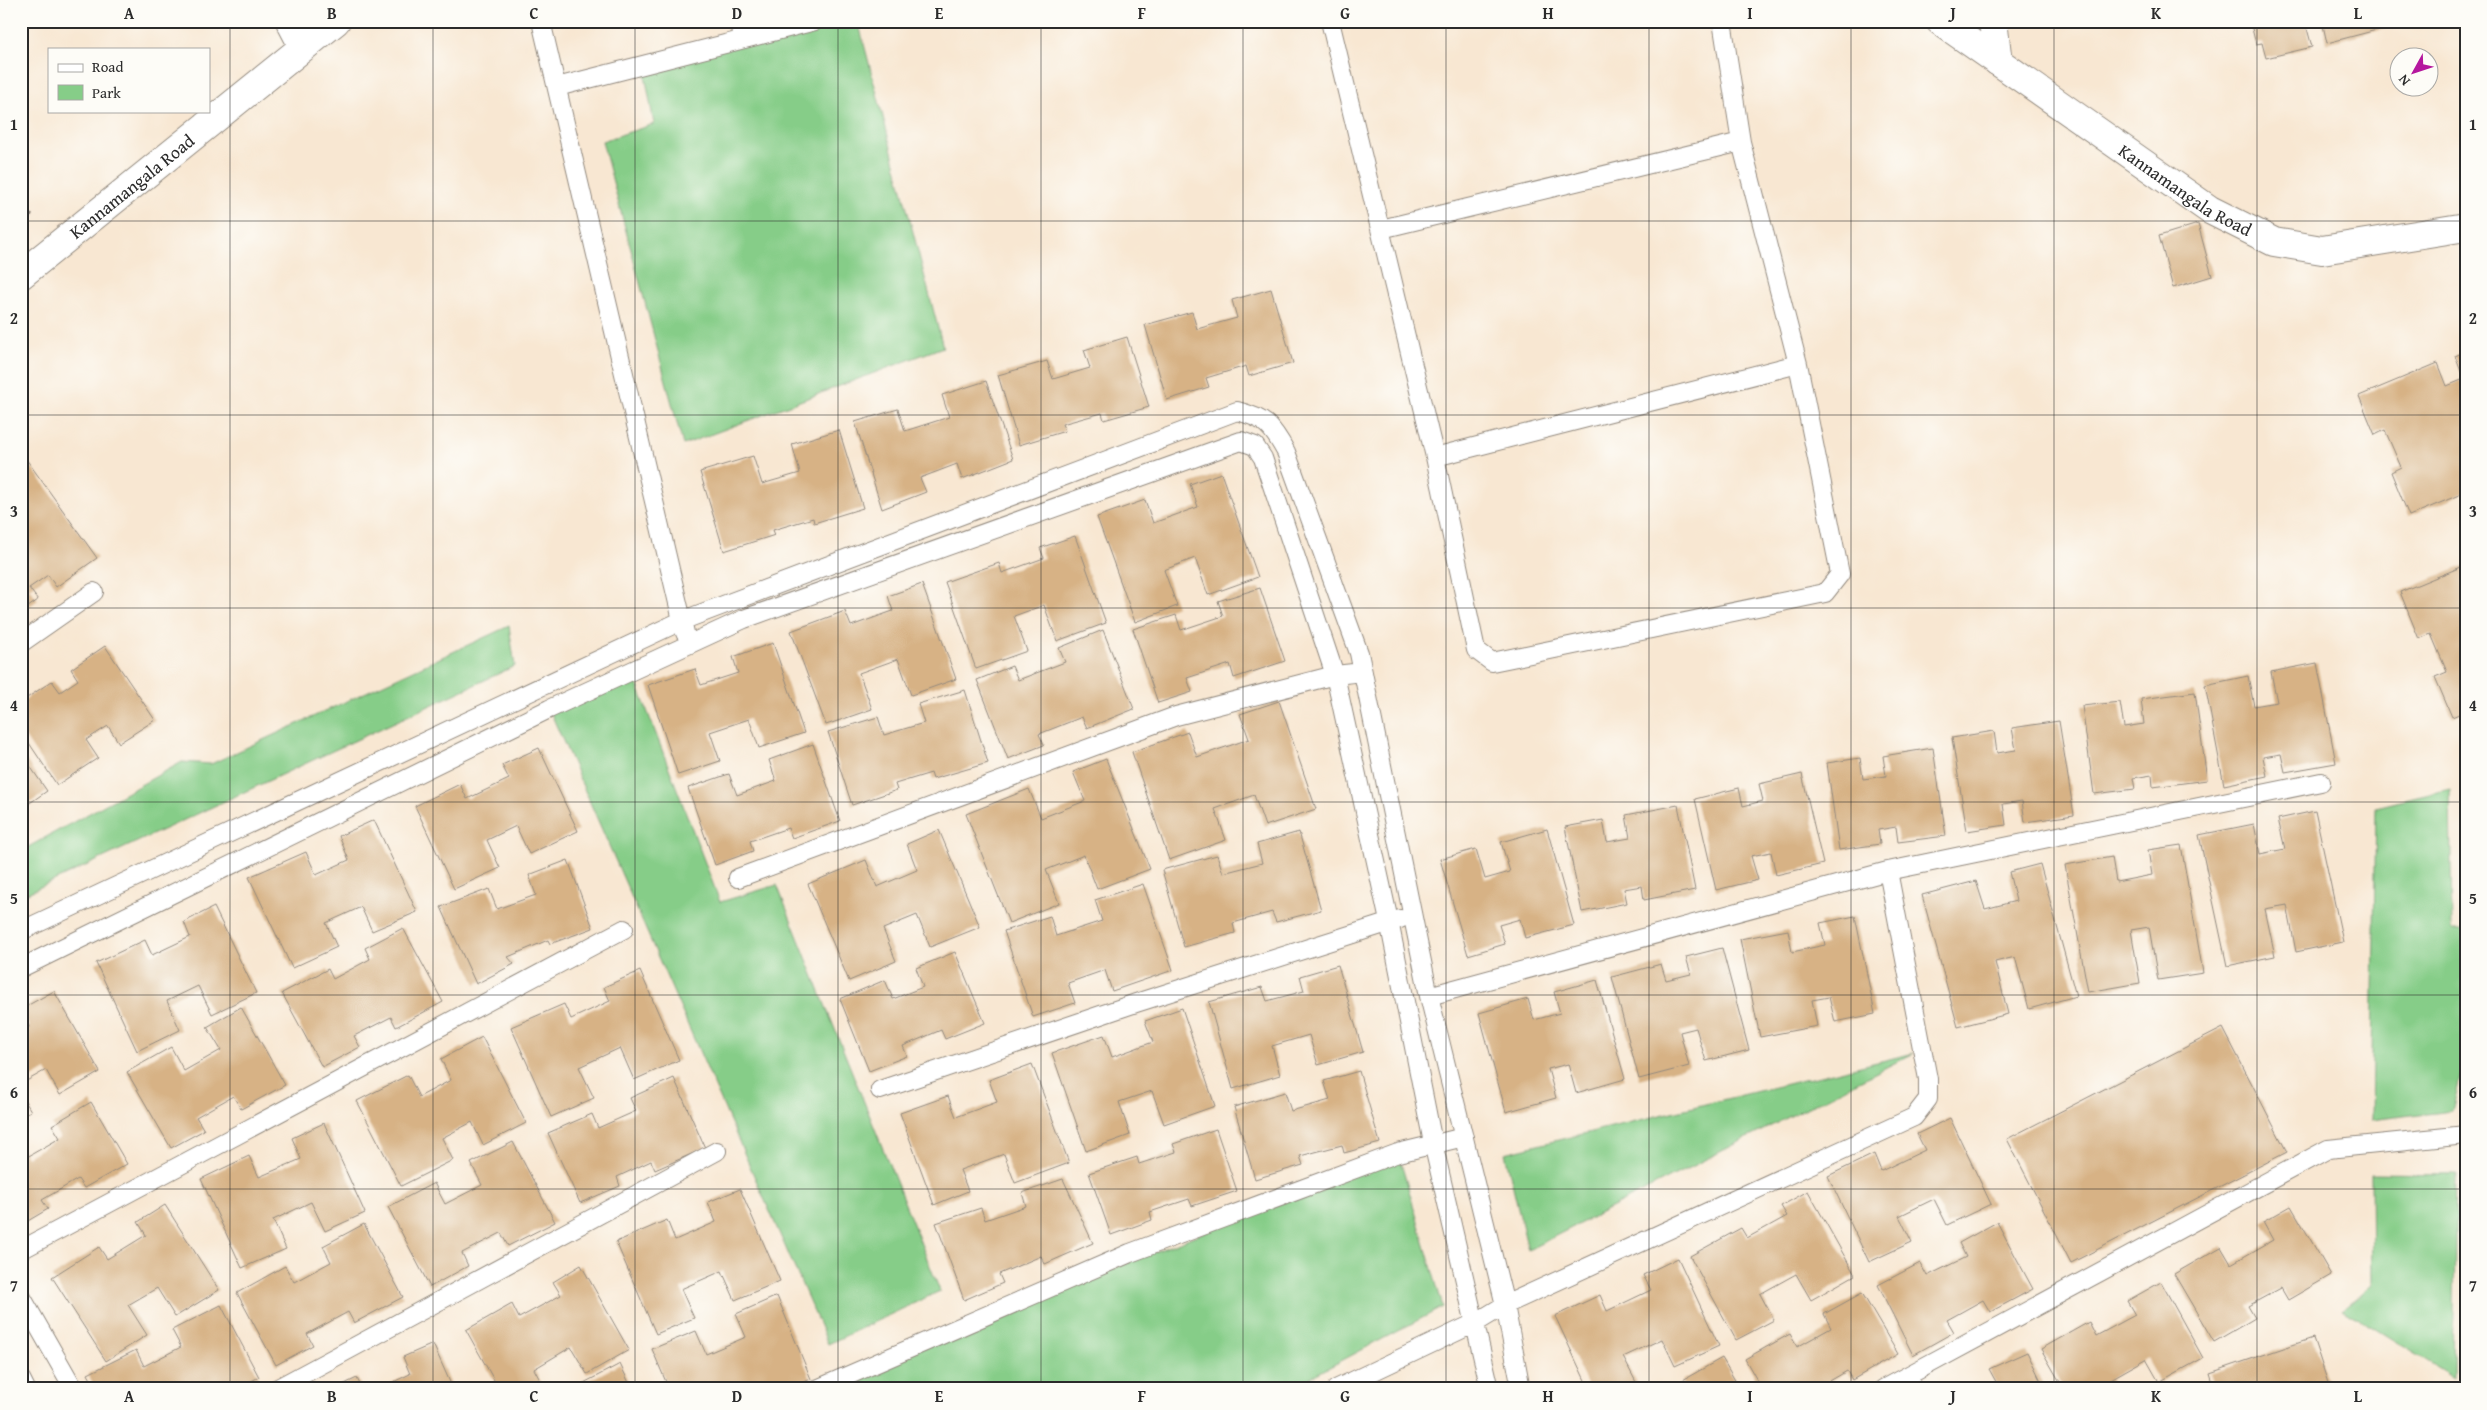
<svg xmlns="http://www.w3.org/2000/svg" width="2487" height="1410" font-family="'Gentium Book Plus',serif">
<style>
.green{fill:#86cd88;stroke:#587c5a}
.building{fill:#d7b285}
.lines{fill:none;stroke-linecap:round;stroke-linejoin:round}
.service-casing{stroke:#92897e;stroke-width:20}
.minor-casing{stroke:#92897e;stroke-width:30}
.secondary-casing{stroke:#92897e;stroke-width:30}
.path{stroke:#92897e;stroke-width:3;stroke-dasharray:4 4;stroke-linecap:butt}
.service{stroke:#fff;stroke-width:18}
.minor{stroke:#fff;stroke-width:28}
.secondary{stroke:#fff;stroke-width:28}
.grid{fill:none;stroke:#2b2b2b;stroke-width:1;stroke-opacity:0.55}
.labels{text-anchor:middle;dominant-baseline:central;stroke-width:4;stroke-linejoin:round;paint-order:stroke}
.street-label{font-size:18px;fill:#2b2b2b;stroke:#fdfcf7}
.neatline{fill:none;stroke:#2b2b2b;stroke-width:2}
.grid-label{font-size:16px;text-anchor:middle;font-weight:bold;fill:#2b2b2b}
</style>
<rect width="100%" height="100%" fill="#fdfcf7"/>
<filter id="ink" filterUnits="userSpaceOnUse"><feTurbulence type="fractalNoise" baseFrequency=".02" numOctaves="2"/><feDisplacementMap in="SourceGraphic" scale="10" xChannelSelector="R" yChannelSelector="G"/><feConvolveMatrix kernelMatrix="1 2 1 2 8 2 1 2 1" color-interpolation-filters="sRGB"/></filter>
<filter id="wash" filterUnits="userSpaceOnUse"><feTurbulence type="fractalNoise" baseFrequency=".0096" numOctaves="4" result="noise"/><feDisplacementMap in="SourceGraphic" scale="20" xChannelSelector="R" yChannelSelector="G"/><feGaussianBlur stdDeviation="1.12" result="paint"/><feColorMatrix in="noise" values="0 0 0 0 0 0 0 0 0 0 0 0 0 0 0 0 0 1.4 0 .05"/><feComposite in="paint" operator="in"/></filter>
<g filter="url(#wash)">
<rect width="100%" height="100%" fill="#f8e7d2"/>
<!-- green -->
<path class="green" d="M771,21H858L943,347L683,445L602,141L654,124L644,69Z
M509,626L515,666L21,896V851L182,762L211,764Z
M632,671L720,902L777,885L940,1291L828,1344L549,709Z
M2450,789L2452,930H2466V1054L2452,1110L2371,1120L2376,807Z
M1914,1053L1528,1250L1505,1153Z
M1398,1153L1443,1307L1288,1389H818Z
M2371,1173L2456,1174L2453,1377L2343,1309L2372,1285Z"/>
<g id="blocks">
<!-- building -->
<path class="building" d="M2250,21H2305L2312,47L2266,58L2262,43L2256,44Z
M2322,21H2387L2388,27L2327,43Z
M2198,224L2212,276L2173,288L2159,236Z
M1271,289L1293,363L1249,376L1246,366L1206,378L1209,387L1167,400L1145,325L1192,312L1197,329L1237,318L1232,300Z
M1127,337L1149,407L1104,420L1102,413L1062,424L1065,431L1019,445L998,375L1047,361L1053,379L1090,368L1084,350Z
M2466,351V492L2409,516L2391,472L2401,467L2385,430L2375,435L2359,396L2438,363L2447,386L2464,379L2455,356Z
M986,381L1013,459L962,479L957,464L920,478L926,492L882,509L855,422L898,409L905,431L949,417L942,395Z
M839,430L863,508L814,523L813,518L773,530L775,535L724,551L700,472L753,456L762,484L800,473L792,444Z
M21,452L97,558L56,587L48,575L29,588L38,600L21,612Z
M1221,473L1258,577L1208,595L1195,558L1164,570L1177,606L1135,622L1097,517L1145,500L1153,523L1198,507L1190,484Z
M1075,536L1106,623L1057,641L1044,605L1014,616L1027,651L976,669L945,582L999,563L1002,573L1044,558L1040,548Z
M2466,565V711L2452,717L2435,677L2447,672L2431,634L2419,639L2400,592Z
M922,584L956,679L911,695L898,659L859,673L872,709L826,725L791,631L845,611L851,626L893,611L888,596Z
M1260,588L1285,661L1234,678L1230,664L1187,678L1192,692L1158,703L1133,629L1176,615L1181,630L1223,616L1218,601Z
M1103,630L1134,709L1087,728L1082,717L1039,734L1044,745L1008,759L977,680L1012,666L1018,680L1065,662L1059,648Z
M773,643L804,733L759,748L749,719L710,732L720,761L678,775L648,685L695,669L701,685L738,673L733,657Z
M105,646L155,720L119,743L108,726L86,740L98,758L57,785L21,731V702L52,681L60,692L78,680L71,669Z
M2317,663L2336,763L2285,772L2281,754L2263,757L2267,776L2224,785L2205,685L2248,676L2254,706L2277,702L2271,672Z
M965,690L988,763L933,779L931,773L895,784L897,790L852,805L828,732L878,717L884,735L924,723L918,704Z
M2195,692L2207,780L2153,787L2152,775L2133,778L2135,789L2094,794L2082,706L2120,702L2124,727L2144,724L2141,699Z
M1279,701L1316,809L1265,826L1254,795L1215,809L1226,840L1169,860L1132,752L1188,732L1197,757L1249,739L1240,714Z
M2059,721L2074,815L2025,822L2022,801L2003,804L2006,825L1967,831L1952,738L1994,731L1997,753L2016,750L2012,728Z
M813,744L840,821L792,838L788,828L750,841L753,851L715,865L688,788L729,774L737,795L776,781L769,760Z
M539,748L578,831L529,854L516,826L487,840L500,868L454,889L415,806L460,784L467,799L509,779L502,765Z
M1933,748L1946,836L1898,842L1896,827L1878,830L1880,844L1839,850L1827,763L1860,758L1863,779L1886,776L1883,756Z
M21,753L47,791L21,809Z
M1106,759L1150,869L1097,889L1084,855L1046,870L1059,903L1009,923L966,814L1029,789L1041,818L1085,801L1073,772Z
M1802,774L1823,864L1776,875L1771,852L1751,856L1758,880L1716,890L1695,799L1739,788L1743,806L1763,801L1759,784Z
M1678,805L1695,890L1644,900L1642,886L1624,889L1627,903L1582,912L1565,827L1603,820L1607,842L1630,838L1626,815Z
M2315,811L2343,942L2296,952L2287,905L2265,909L2275,956L2227,966L2199,835L2254,824L2260,854L2285,849L2278,819Z
M374,820L417,912L372,931L361,907L326,923L337,947L292,968L249,877L306,852L316,875L349,860L339,836Z
M1547,829L1574,925L1525,938L1520,919L1499,925L1505,944L1468,955L1440,859L1476,849L1485,879L1510,872L1501,842Z
M939,830L980,927L930,947L917,915L883,929L896,961L849,981L808,884L866,860L877,887L917,870L907,844Z
M1299,832L1321,910L1276,922L1272,912L1233,923L1235,933L1184,947L1162,870L1217,855L1223,873L1262,863L1257,844Z
M2181,845L2203,973L2158,980L2149,927L2131,930L2140,983L2088,992L2065,865L2112,857L2116,882L2152,875L2148,850Z
M568,860L593,928L550,944L548,940L508,957L514,964L476,984L441,907L489,889L497,909L536,895L529,875Z
M2040,864L2076,996L2029,1009L2015,957L1995,962L2008,1014L1958,1027L1922,895L1976,881L1985,909L2016,901L2009,872Z
M1143,884L1173,970L1112,991L1105,970L1068,983L1075,1003L1033,1017L1004,931L1050,916L1056,936L1102,921L1095,900Z
M214,907L256,993L212,1014L198,986L167,1001L180,1030L137,1051L96,963L145,940L152,955L190,937L184,922Z
M1855,916L1875,1014L1835,1022L1829,997L1812,1000L1817,1026L1760,1037L1740,939L1788,930L1792,952L1825,945L1820,923Z
M403,928L443,1002L396,1027L391,1017L354,1036L360,1047L322,1067L282,993L328,969L333,979L370,959L365,948Z
M1722,948L1749,1050L1706,1061L1696,1028L1680,1032L1689,1066L1639,1079L1612,977L1661,964L1666,980L1691,974L1686,957Z
M955,952L985,1023L945,1039L941,1030L903,1046L907,1056L869,1071L840,999L885,980L893,999L923,987L916,968Z
M1338,965L1363,1052L1318,1065L1309,1035L1272,1046L1280,1075L1233,1089L1209,1002L1262,987L1267,1001L1304,991L1300,976Z
M640,971L679,1060L634,1080L620,1048L579,1067L594,1098L551,1117L511,1027L564,1004L571,1019L610,1001L604,987Z
M1597,980L1625,1079L1576,1093L1568,1064L1548,1069L1556,1098L1506,1112L1479,1013L1528,999L1534,1020L1560,1013L1554,992Z
M54,991L100,1072L60,1095L46,1070L21,1084V1032L29,1027L21,1009Z
M241,1007L285,1085L241,1109L233,1096L196,1117L204,1130L171,1148L127,1072L171,1047L184,1071L221,1050L207,1027Z
M1182,1008L1215,1106L1164,1124L1152,1091L1119,1102L1130,1135L1086,1151L1052,1053L1104,1035L1112,1057L1153,1042L1145,1021Z
M2223,1028L2287,1152L2071,1263L2007,1139Z
M482,1037L526,1123L483,1145L472,1122L442,1138L453,1160L401,1186L357,1101L408,1075L419,1097L451,1080L441,1059Z
M1032,1064L1069,1163L1015,1183L1004,1154L960,1170L968,1191L934,1205L900,1113L948,1096L956,1117L997,1102L989,1080Z
M1359,1071L1380,1143L1344,1153L1342,1145L1300,1156L1303,1165L1255,1179L1234,1107L1285,1092L1291,1111L1330,1100L1324,1081Z
M674,1078L705,1148L655,1170L651,1161L617,1177L620,1186L580,1203L548,1133L592,1114L598,1128L636,1111L630,1098Z
M21,1094L31,1111L21,1116Z
M91,1102L127,1164L84,1188L78,1179L42,1200L48,1209L21,1225V1147L27,1157L60,1138L52,1125Z
M1950,1118L1991,1204L1947,1225L1934,1199L1899,1216L1912,1242L1869,1262L1828,1176L1874,1154L1881,1171L1925,1150L1917,1134Z
M324,1123L365,1213L325,1231L311,1202L273,1220L286,1249L242,1268L201,1179L249,1156L259,1177L301,1159L292,1138Z
M1216,1129L1237,1191L1192,1206L1189,1199L1150,1212L1152,1220L1111,1235L1089,1173L1137,1157L1139,1164L1176,1152L1173,1144Z
M513,1142L555,1222L508,1246L501,1233L462,1253L468,1266L430,1287L388,1207L434,1183L445,1204L482,1185L471,1163Z
M1063,1179L1093,1243L1045,1264L1041,1256L999,1274L1003,1283L964,1300L936,1223L981,1208L985,1220L1026,1206L1022,1193Z
M740,1189L780,1281L735,1300L722,1271L681,1289L694,1318L656,1334L616,1242L667,1220L675,1240L716,1222L708,1202Z
M1808,1191L1855,1275L1811,1300L1796,1274L1760,1294L1774,1320L1736,1340L1690,1256L1741,1228L1747,1238L1787,1216L1781,1206Z
M165,1205L219,1290L175,1317L157,1288L128,1305L147,1335L106,1361L52,1277L99,1247L107,1259L146,1235L138,1222Z
M2291,1206L2331,1275L2288,1300L2281,1288L2248,1306L2255,1318L2214,1342L2174,1274L2221,1247L2231,1264L2273,1240L2263,1222Z
M1997,1222L2033,1289L1990,1312L1983,1300L1947,1320L1954,1332L1913,1355L1878,1285L1920,1263L1927,1276L1966,1257L1959,1243Z
M364,1224L403,1297L354,1323L348,1312L307,1334L313,1345L276,1365L237,1293L285,1266L294,1282L331,1262L323,1246Z
M1678,1258L1719,1346L1675,1366L1662,1339L1623,1357L1637,1384L1627,1389H1589L1555,1316L1600,1295L1607,1311L1651,1290L1643,1275Z
M581,1265L629,1350L587,1374L571,1347L534,1369L545,1389H499L466,1330L512,1304L519,1318L561,1295L553,1282Z
M2161,1282L2203,1358L2159,1382L2146,1359L2109,1380L2114,1389H2064L2041,1349L2089,1322L2096,1336L2135,1315L2127,1301Z
M1862,1293L1898,1354L1852,1380L1847,1371L1816,1389H1762L1745,1359L1790,1334L1797,1347L1831,1328L1824,1314Z
M777,1296L811,1379L787,1389H760L757,1383L743,1389H669L652,1349L696,1331L706,1354L746,1337L736,1314Z
M221,1305L259,1377L236,1389H96L88,1374L136,1350L144,1366L181,1347L172,1330Z
M2313,1338L2330,1389H2215L2210,1373Z
M433,1344L453,1389H379L410,1374L403,1357Z
M2027,1352L2045,1389H2000L1989,1369Z
M1722,1358L1740,1389H1685L1681,1381Z
M620,1364L632,1389L576,1387Z
M357,1378L362,1389H334Z"/>
</g>
</g>
<g filter="url(#ink)">
<use href="#blocks" fill-opacity="0" stroke="#92897e" stroke-width="1"/>
<g class="lines">
<defs>
<path id="service" d="M541,21L685,633
M739,21L744,39
M1330,21L1435,457L1476,650L1492,662L1825,593L1840,574L1798,364L1741,142L1722,21
M557,87L815,21
M1381,229L1741,142
M1435,457L1798,364
M21,643L94,592
M738,878L1176,716L1335,675L1363,672
M21,931L681,621L1237,411C1265,418 1272,426 1286,452L1359,653L1429,996L1505,1305L1521,1389
M21,968L549,709L744,619L1241,441L1255,446L1263,458L1335,675L1389,921L1433,1143L1490,1389
M1429,996L1888,871
M880,1090L1136,1003L1400,919
M21,1250L624,929
M21,1296L74,1389
M21,1379L26,1389
M276,1389L717,1151
M817,1389L1130,1253L1398,1153L1464,1137
M1336,1389L1477,1322L1505,1305L1914,1117L1928,1099V1079L1888,871L2321,782
M1883,1389L2328,1149L2466,1135"/>
<path id="minor" d="M290,21L303,46
M1993,21L1998,62"/>
<g id="secondary">
<path id="s1" d="M1940,21L2210,210L2274,242L2322,250L2466,227"/>
<path id="s2" d="M21,275L336,21"/>
</g>
</defs>
<!-- service casing -->
<use href="#service" class="service-casing"/>
<!-- minor casing -->
<use href="#minor" class="minor-casing"/>
<!-- secondary casing -->
<use href="#secondary" class="secondary-casing"/>
<!-- path -->
<path class="path" d="M21,212L36,217"/>
<!-- service -->
<use href="#service" class="service"/>
<!-- minor -->
<use href="#minor" class="minor"/>
<!-- secondary -->
<use href="#secondary" class="secondary"/>
</g>
</g>
<!-- grid -->
<path class="grid" d="M230,21V1389M433,21V1389M635,21V1389M838,21V1389M1041,21V1389M1243,21V1389M1446,21V1389M1649,21V1389M1851,21V1389M2054,21V1389M2257,21V1389M21,221H2466M21,415H2466M21,608H2466M21,802H2466M21,995H2466M21,1189H2466"/>
<g class="labels">
<!-- street labels -->
<g class="street-label">
<text stroke="none"><textPath href="#s2" startOffset="142">Kannamangala Road</textPath></text>
<text stroke="none"><textPath href="#s1" startOffset="298">Kannamangala Road</textPath></text>
</g>
</g>
<!-- margin -->
<rect width="2487" height="1410" fill="none" stroke="#fdfcf7" stroke-width="55"/>
<!-- legend -->
<rect x="48" y="48" width="162" height="65" fill="#fdfcf7" stroke="#a9a8a5"/>
<rect x="58" y="64" width="25" height="8" fill="#ffffff" stroke="#a9a8a5"/>
<text x="92" y="72" font-size="15" fill="#2b2b2b">Road</text>
<rect x="58" y="85" width="25" height="15" fill="#86cd88" stroke="#a9a8a5"/>
<text x="92" y="98" font-size="15" fill="#2b2b2b">Park</text>
<!-- north arrow -->
<g transform="translate(2414 72) rotate(230)"><circle r="24" fill="#fdfcf7" stroke="#a9a8a5"/>
<path d="M0-4L9 19L0 12L-9 19Z" fill="#b5179e"/>
<text y="-8" font-size="14" font-weight="bold" text-anchor="middle" fill="#2b2b2b">N</text>
</g>
<rect x="28" y="28" width="2432" height="1354" class="neatline"/>
<g class="grid-label">
<text x="129" y="19">A</text>
<text x="332" y="19">B</text>
<text x="534" y="19">C</text>
<text x="737" y="19">D</text>
<text x="939" y="19">E</text>
<text x="1142" y="19">F</text>
<text x="1345" y="19">G</text>
<text x="1548" y="19">H</text>
<text x="1750" y="19">I</text>
<text x="1953" y="19">J</text>
<text x="2156" y="19">K</text>
<text x="2358" y="19">L</text>
<text x="14" y="130">1</text>
<text x="2473" y="130">1</text>
<text x="14" y="324">2</text>
<text x="2473" y="324">2</text>
<text x="14" y="517">3</text>
<text x="2473" y="517">3</text>
<text x="14" y="711">4</text>
<text x="2473" y="711">4</text>
<text x="14" y="904">5</text>
<text x="2473" y="904">5</text>
<text x="14" y="1098">6</text>
<text x="2473" y="1098">6</text>
<text x="14" y="1291">7</text>
<text x="2473" y="1291">7</text>
<text x="129" y="1402">A</text>
<text x="332" y="1402">B</text>
<text x="534" y="1402">C</text>
<text x="737" y="1402">D</text>
<text x="939" y="1402">E</text>
<text x="1142" y="1402">F</text>
<text x="1345" y="1402">G</text>
<text x="1548" y="1402">H</text>
<text x="1750" y="1402">I</text>
<text x="1953" y="1402">J</text>
<text x="2156" y="1402">K</text>
<text x="2358" y="1402">L</text>
</g>
</svg>
